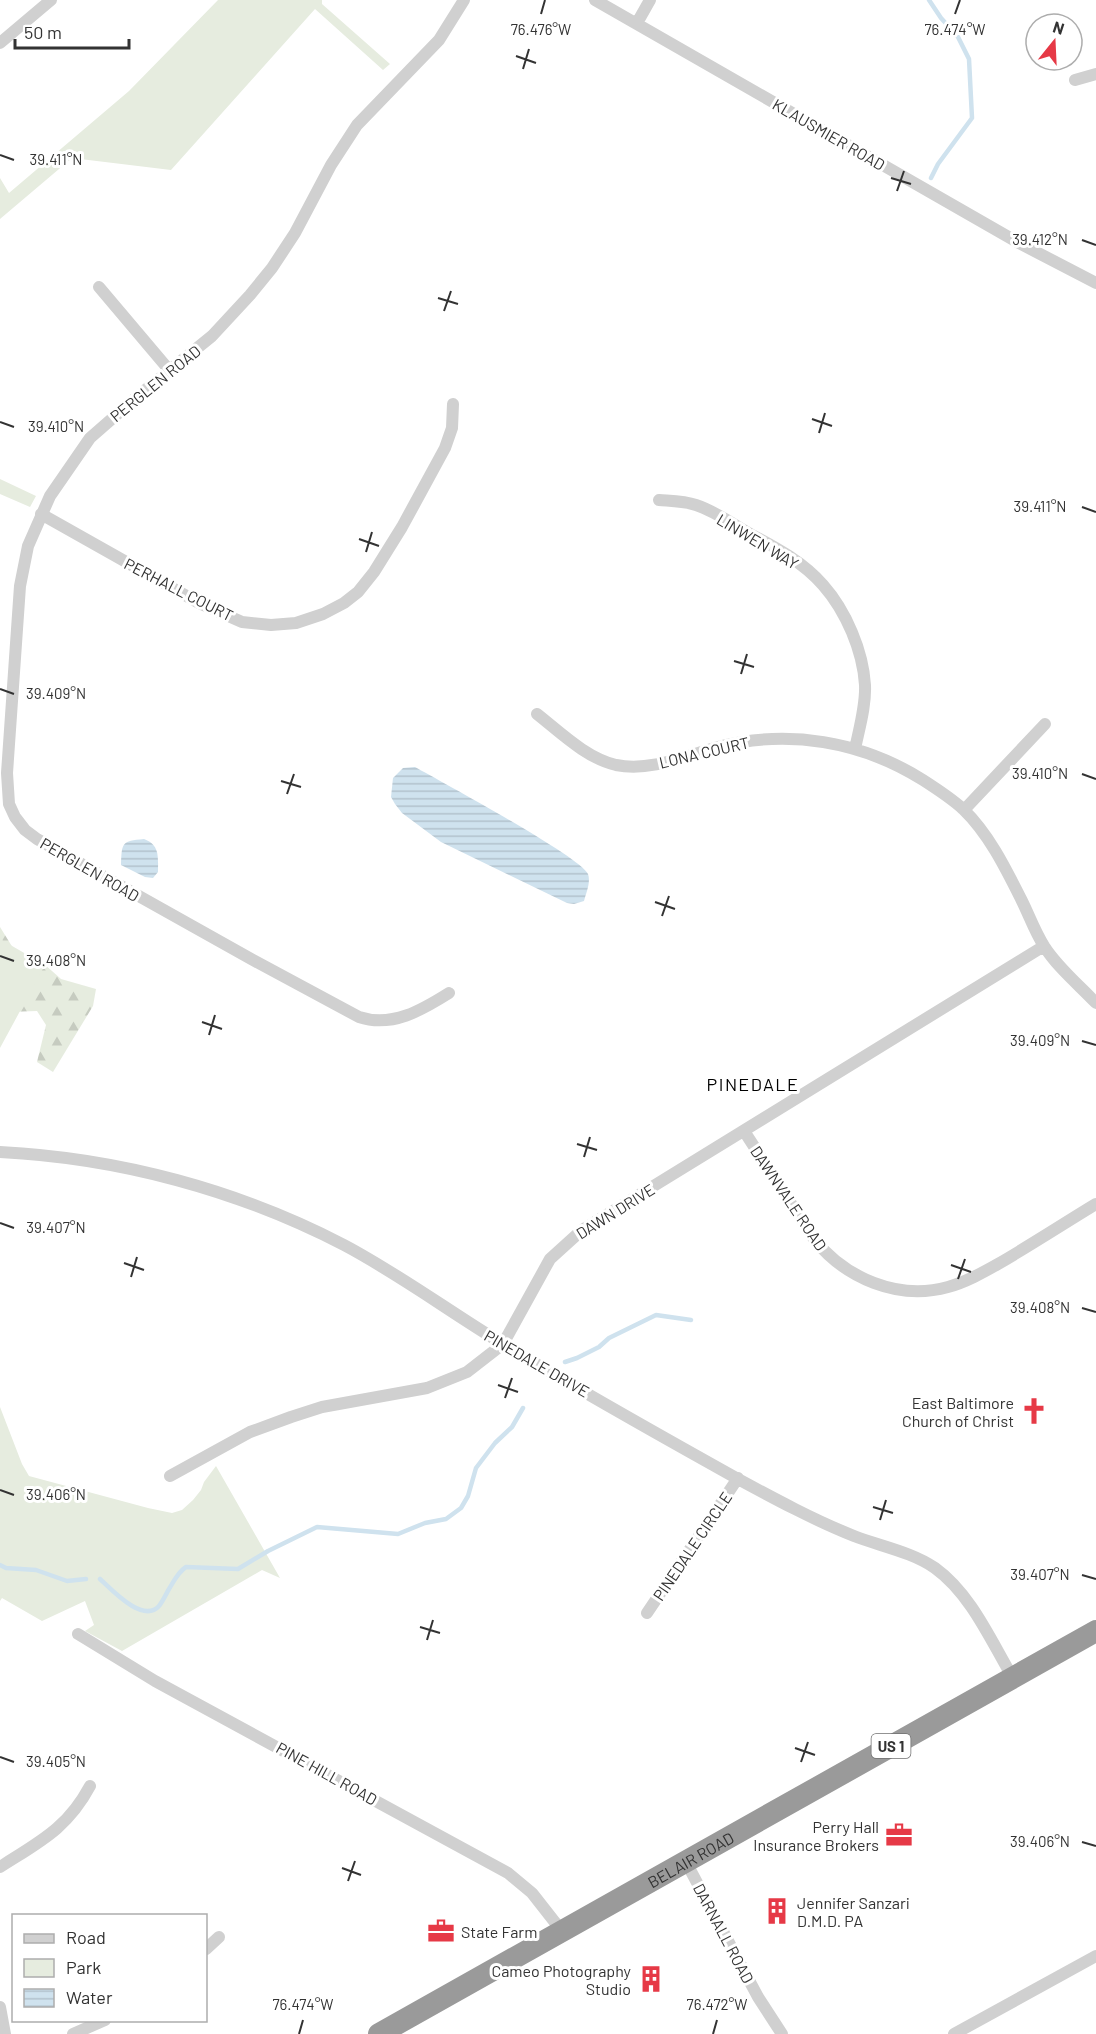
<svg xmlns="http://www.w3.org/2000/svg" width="1096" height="2034" font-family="Barlow,sans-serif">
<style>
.forest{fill:url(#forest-firs)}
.green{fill:#e6ecdf}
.water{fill:url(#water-rules)}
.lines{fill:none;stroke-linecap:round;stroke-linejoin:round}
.stream{stroke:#cfe2ee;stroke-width:4.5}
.street{stroke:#d0d0d0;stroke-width:12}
.highway{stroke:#9a9a9a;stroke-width:22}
.ticks{fill:none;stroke:#333;stroke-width:2}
.labels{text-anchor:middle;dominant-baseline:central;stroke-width:6;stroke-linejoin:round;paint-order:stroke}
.shield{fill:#fff;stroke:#707070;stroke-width:1.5}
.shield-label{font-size:15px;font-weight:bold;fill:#333}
.street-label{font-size:16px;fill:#333;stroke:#fff}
.poi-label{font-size:16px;fill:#333;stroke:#fff;text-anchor:end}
.neighbourhood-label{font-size:18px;letter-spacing:1.5px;fill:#000;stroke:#fff}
.ticks-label{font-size:15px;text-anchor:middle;fill:#333;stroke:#fff;stroke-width:6;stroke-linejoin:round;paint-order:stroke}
</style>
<defs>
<pattern id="forest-firs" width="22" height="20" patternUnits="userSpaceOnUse" patternTransform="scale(1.5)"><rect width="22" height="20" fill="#e6ecdf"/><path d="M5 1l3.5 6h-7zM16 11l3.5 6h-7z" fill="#c6cbc0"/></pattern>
<pattern id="water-rules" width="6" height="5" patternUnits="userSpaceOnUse" patternTransform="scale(1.5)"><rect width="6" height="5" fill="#cfe2ee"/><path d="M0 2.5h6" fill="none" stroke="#b2c2cd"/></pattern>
</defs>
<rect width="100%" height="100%" fill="#fff"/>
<!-- forest -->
<path class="forest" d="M0,927L13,948L43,963L61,979L96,989L93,1006L53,1072L37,1062L46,1025L37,1011L8,1012L0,1043Z"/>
<!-- green -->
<path class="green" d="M218,0H322V4L390,64L383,70L315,9L171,170L72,158L0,219V178L9,193L129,91Z
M0,479L36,496L30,507L0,494Z
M0,939L45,965L0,1048Z
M0,1407L22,1464L29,1476L148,1508L172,1513L182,1510L193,1500L201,1490L204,1482L216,1466L280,1578L262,1570L122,1651L85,1631L94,1625L85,1601L42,1621L2,1598L0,1601Z"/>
<!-- water -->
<path class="water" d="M415,767C440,781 581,857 588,874C591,882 586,893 584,901L574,904L567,903L441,842L402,813L395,804L391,797L393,778L403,768Z
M144,839C160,845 158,857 158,872L153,878L145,877L121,865C122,843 121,841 144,839Z"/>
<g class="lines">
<!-- stream -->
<path class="stream" d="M929,0L941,18L958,37L969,59L972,118L938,164L931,178
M565,1362L577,1358L599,1347L609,1338L656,1315L691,1320
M0,1565L6,1568L36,1570L67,1581L86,1579
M100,1579C112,1590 143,1624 159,1606C163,1601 166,1594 169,1589C174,1581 178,1572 186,1567L238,1569L268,1551L317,1527L398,1534L425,1523L446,1519L461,1508L468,1496L476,1468L495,1443L512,1427L523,1408"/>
<!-- street -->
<path class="street" d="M595,0L1019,243L1096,283
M637,23L650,0
M0,43L51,0
M1075,80L1096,74
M99,287L170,371
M659,500C671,501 684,501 696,505C715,511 734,525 752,535C777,548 804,563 823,585C846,611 863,651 865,685C866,706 859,729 855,749
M41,514L199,603L242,622L271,625L296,623L323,614L344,603L358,592L374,572L402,527L445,448L452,428L453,404
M537,714C560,732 586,758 616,765C650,772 685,756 718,747C788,729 861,741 923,780C937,789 951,798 963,809C989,834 1006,869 1022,901C1029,915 1035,932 1044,946C1057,967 1079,985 1096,1003
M964,810L1045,724
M449,993C422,1010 392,1028 359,1017L253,960L37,839L25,830L15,817L9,804L7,773L20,586L28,546L50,496L90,438L138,396L212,336L250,295L272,268L295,233L331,165L357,125L439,40L464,0
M744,1131L814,1239C845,1278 898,1301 948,1287C966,1282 982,1273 998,1264C1031,1245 1063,1224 1096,1204
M0,1152C119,1158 238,1190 344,1245C399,1274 450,1312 503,1344C580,1391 659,1435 738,1479C775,1499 814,1520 854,1536C880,1546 912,1552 935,1568C971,1594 991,1641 1013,1678
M170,1476L250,1432L291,1417L322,1407L427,1388L467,1372L503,1344L550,1259L582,1230L1044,946
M647,1613L738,1478
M78,1634L155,1681L508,1873L532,1893L561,1930
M686,1862L758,1997L782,2034
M0,1867C39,1842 67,1829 90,1786
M206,1949L219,1937
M0,2007L5,2034
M73,2034L105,2020
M954,2034L1096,1956"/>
<!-- highway -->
<path class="highway" id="s1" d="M379,2034L1096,1631"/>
</g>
<!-- ticks -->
<path class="ticks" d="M541,14L545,0M955,14L960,0M516,56L536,63M523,69L529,49M0,155L14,160M891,178L911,184M897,191L904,171M1082,240L1096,245M438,298L458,304M444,311L451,291M812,419L832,426M0,422L14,427M819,433L825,413M1082,507L1096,512M359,539L379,546M366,552L372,532M734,661L754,667M741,674L747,654M0,689L14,694M1082,774L1096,779M281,781L301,787M287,794L294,774M655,902L675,909M662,916L669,896M0,956L14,961M202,1022L222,1029M209,1035L215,1015M1082,1041L1096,1045M577,1144L597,1150M584,1157L590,1137M0,1223L14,1228M124,1263L144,1270M951,1265L971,1272M131,1277L137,1257M958,1279L965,1259M1082,1308L1096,1312M498,1385L518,1392M505,1398L512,1378M0,1490L14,1495M873,1507L893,1513M880,1520L886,1500M1082,1575L1096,1579M420,1627L440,1633M427,1640L433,1620M795,1748L815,1755M0,1757L14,1762M801,1762L808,1742M1082,1842L1096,1846M342,1868L361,1875M348,1881L355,1861M299,2034L303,2020M713,2034L717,2020"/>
<!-- icons -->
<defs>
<symbol id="church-bare" viewBox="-9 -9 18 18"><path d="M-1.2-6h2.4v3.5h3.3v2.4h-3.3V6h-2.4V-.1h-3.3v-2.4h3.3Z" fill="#e63946" stroke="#fff" stroke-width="2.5" paint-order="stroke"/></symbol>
<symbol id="office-bare" viewBox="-9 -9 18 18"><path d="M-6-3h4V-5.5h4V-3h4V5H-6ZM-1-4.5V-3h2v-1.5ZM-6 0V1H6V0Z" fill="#e63946" stroke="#fff" stroke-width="2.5" paint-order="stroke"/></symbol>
<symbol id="building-bare" viewBox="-9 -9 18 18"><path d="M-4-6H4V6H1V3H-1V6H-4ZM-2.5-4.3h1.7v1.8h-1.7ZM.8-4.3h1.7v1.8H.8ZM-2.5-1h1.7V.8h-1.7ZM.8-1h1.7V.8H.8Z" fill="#e63946" stroke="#fff" stroke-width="2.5" paint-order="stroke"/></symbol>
</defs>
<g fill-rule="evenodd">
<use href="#church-bare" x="1015" y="1392" width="38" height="38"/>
<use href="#office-bare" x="880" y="1816" width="38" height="38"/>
<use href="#building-bare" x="758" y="1892" width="38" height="38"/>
<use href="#office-bare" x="422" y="1912" width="38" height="38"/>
<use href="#building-bare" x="632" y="1960" width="38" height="38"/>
</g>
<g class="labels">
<!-- shield labels -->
<rect class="shield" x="871.5" y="1734" width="39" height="24" rx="4.5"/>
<g class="shield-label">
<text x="891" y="1746">US 1</text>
</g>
<!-- street labels -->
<g class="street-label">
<text transform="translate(829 134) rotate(30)">KLAUSMIER ROAD</text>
<text transform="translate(155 383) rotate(-39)">PERGLEN ROAD</text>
<text transform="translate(758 541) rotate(31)">LINWEN WAY</text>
<text transform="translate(179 589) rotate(27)">PERHALL COURT</text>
<text transform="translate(704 752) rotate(-13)">LONA COURT</text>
<text transform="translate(90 869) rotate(30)">PERGLEN ROAD</text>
<text transform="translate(789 1198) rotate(56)">DAWNVALE ROAD</text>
<text transform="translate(615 1211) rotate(-32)">DAWN DRIVE</text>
<text transform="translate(537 1363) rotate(30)">PINEDALE DRIVE</text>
<text transform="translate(692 1546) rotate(-56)">PINEDALE CIRCLE</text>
<text transform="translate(327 1773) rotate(29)">PINE HILL ROAD</text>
<text stroke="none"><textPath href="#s1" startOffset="357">BELAIR ROAD</textPath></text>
<text transform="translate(724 1933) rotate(62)">DARNALL ROAD</text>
</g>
<!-- poi labels -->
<g class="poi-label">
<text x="1014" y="1402">East Baltimore<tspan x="1014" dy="18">Church of Christ</tspan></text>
<text x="879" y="1826">Perry Hall<tspan x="879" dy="18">Insurance Brokers</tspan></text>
<text x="797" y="1902" text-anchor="start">Jennifer Sanzari<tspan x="797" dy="18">D.M.D. PA</tspan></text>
<text x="461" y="1931" text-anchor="start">State Farm</text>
<text x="631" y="1970">Cameo Photography<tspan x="631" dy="18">Studio</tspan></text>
</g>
<!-- neighbourhood labels -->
<g class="neighbourhood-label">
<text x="753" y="1084">PINEDALE</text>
</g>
</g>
<g class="ticks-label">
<text x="541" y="35">76.476°W</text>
<text x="955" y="35">76.474°W</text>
<text x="56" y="165">39.411°N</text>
<text x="1040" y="245">39.412°N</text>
<text x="56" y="432">39.410°N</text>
<text x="1040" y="512">39.411°N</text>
<text x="56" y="699">39.409°N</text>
<text x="1040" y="779">39.410°N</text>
<text x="56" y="966">39.408°N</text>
<text x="1040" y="1046">39.409°N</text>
<text x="56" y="1233">39.407°N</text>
<text x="1040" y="1313">39.408°N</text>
<text x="56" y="1500">39.406°N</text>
<text x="1040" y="1580">39.407°N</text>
<text x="56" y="1767">39.405°N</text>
<text x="1040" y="1847">39.406°N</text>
<text x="303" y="2010">76.474°W</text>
<text x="717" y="2010">76.472°W</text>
</g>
<!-- legend -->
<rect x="12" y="1914" width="195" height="108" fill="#ffffff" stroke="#adadad" stroke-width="1.5"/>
<rect x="24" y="1934" width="30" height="9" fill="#d0d0d0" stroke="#adadad" stroke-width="1.5"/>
<text x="66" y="1944" font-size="18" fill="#333333">Road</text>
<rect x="24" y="1959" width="30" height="18" fill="#e6ecdf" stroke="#adadad" stroke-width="1.5"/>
<text x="66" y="1974" font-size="18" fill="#333333">Park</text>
<rect x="24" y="1989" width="30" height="18" fill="url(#water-rules)" stroke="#adadad" stroke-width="1.5"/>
<text x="66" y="2004" font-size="18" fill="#333333">Water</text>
<!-- north arrow -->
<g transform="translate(1054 42) rotate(18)"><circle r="28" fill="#ffffff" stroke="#adadad" stroke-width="1.5"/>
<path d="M0-4.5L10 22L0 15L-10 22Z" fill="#e63946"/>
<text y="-9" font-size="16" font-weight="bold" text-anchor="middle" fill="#333333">N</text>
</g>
<!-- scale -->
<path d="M15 39v9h114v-9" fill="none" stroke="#333333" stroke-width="3"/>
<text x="24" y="39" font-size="18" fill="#333333" stroke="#ffffff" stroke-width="4.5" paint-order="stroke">50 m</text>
</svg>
